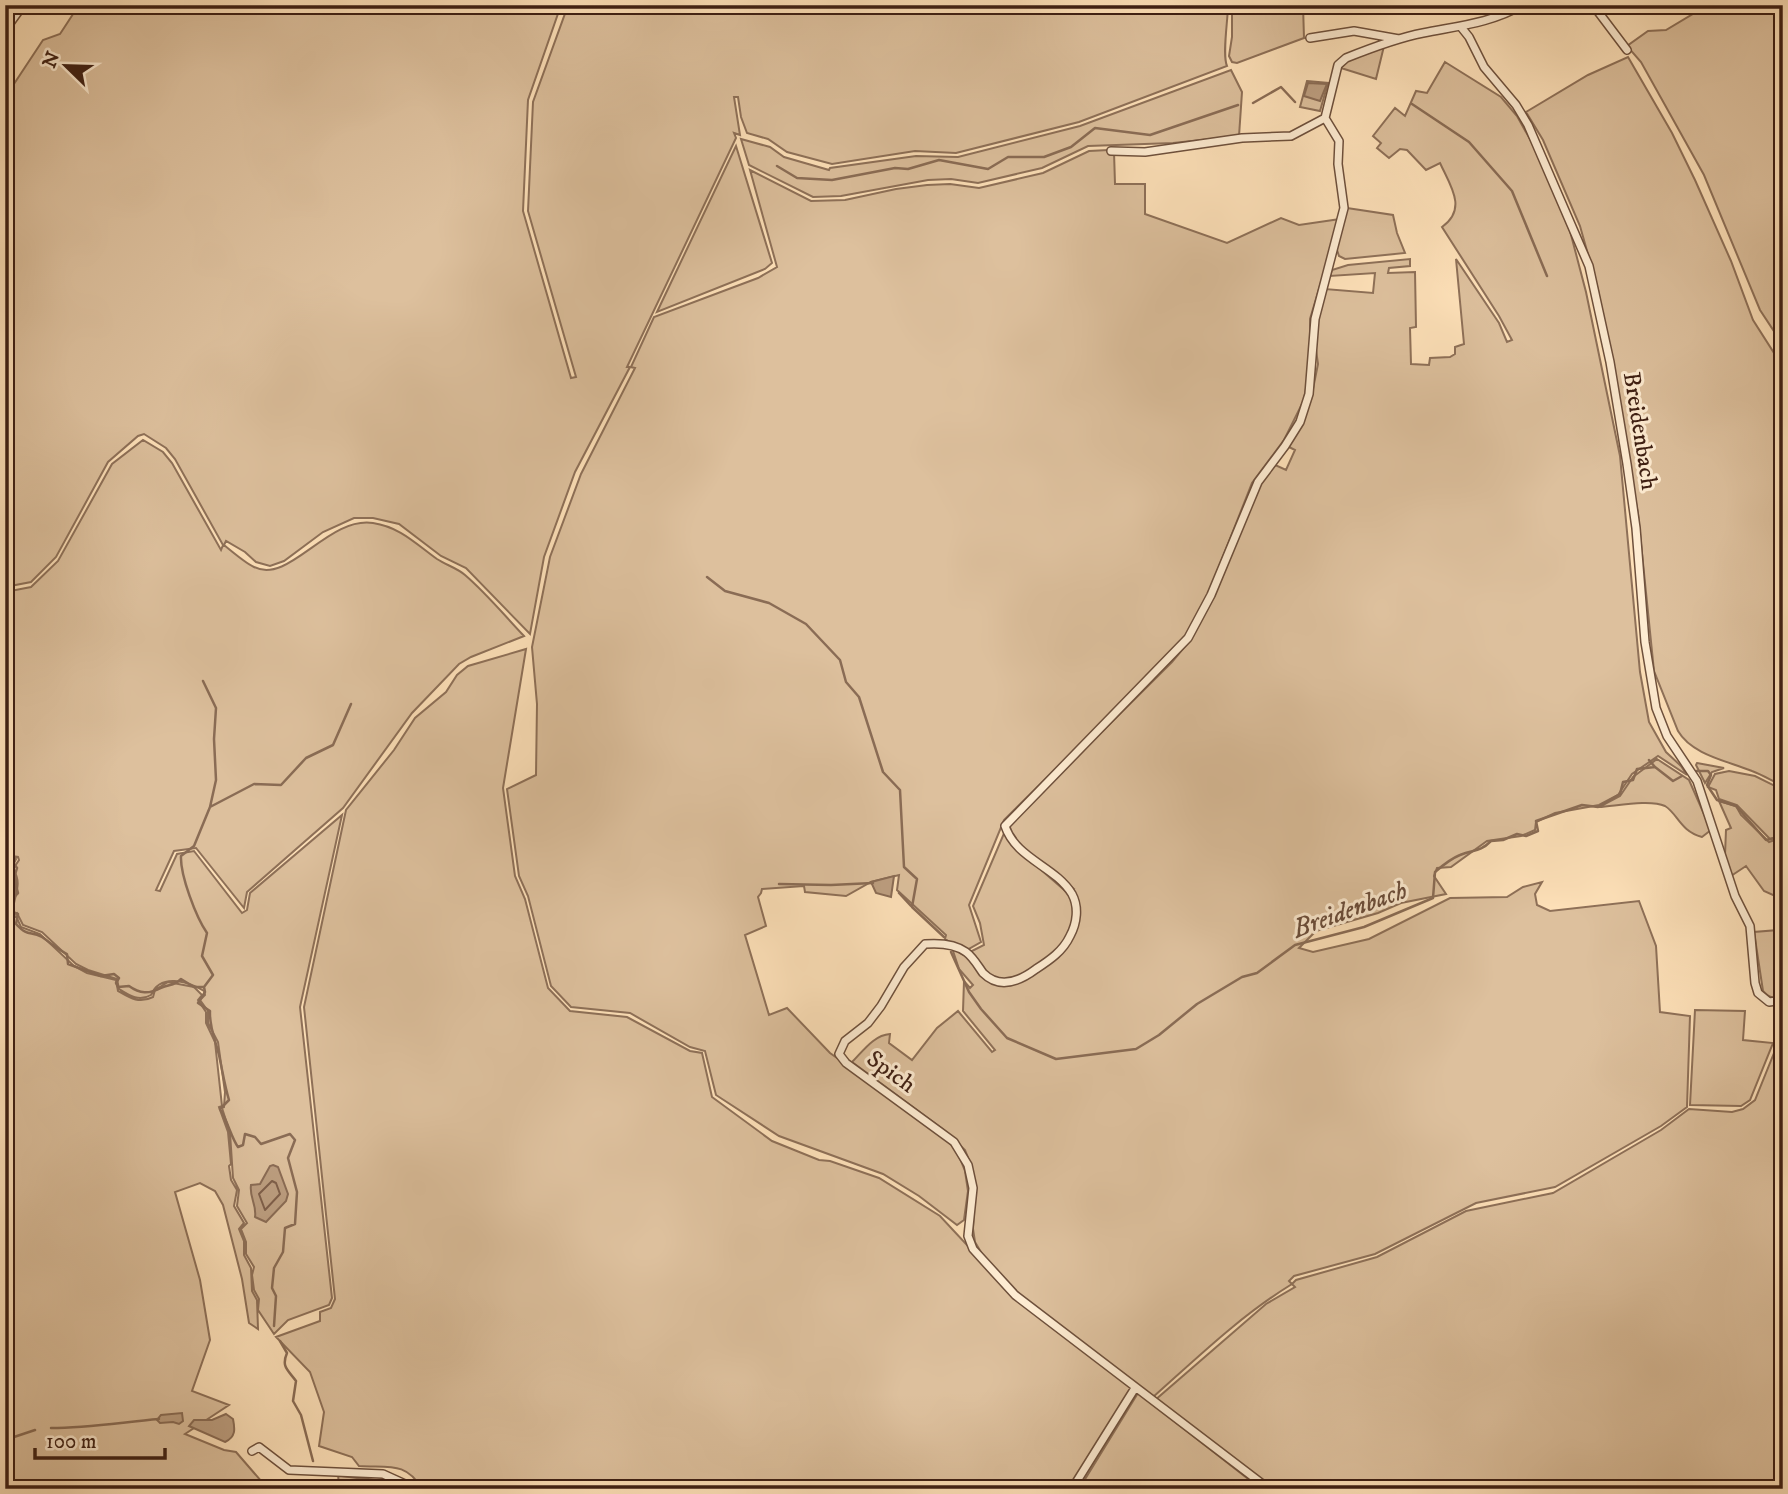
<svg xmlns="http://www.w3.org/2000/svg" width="1788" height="1494" font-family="'IM FELL DW Pica',serif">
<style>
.green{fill:#ddc09d;stroke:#8e7058;stroke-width:2}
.water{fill:#bd9f81;stroke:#8a6c55;stroke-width:2}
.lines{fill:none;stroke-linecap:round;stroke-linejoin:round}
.shore{stroke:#7e5f4a;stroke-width:2}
.stream{stroke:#8a6c55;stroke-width:2.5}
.minor-casing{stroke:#6e503c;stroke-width:10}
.minor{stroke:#feecd2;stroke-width:7}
.labels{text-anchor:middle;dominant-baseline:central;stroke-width:6;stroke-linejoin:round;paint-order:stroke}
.street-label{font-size:24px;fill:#3e1f13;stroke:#feecd2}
.water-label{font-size:26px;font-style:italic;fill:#6a4c3a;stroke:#feecd2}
</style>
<rect width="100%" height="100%" fill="#fee1b9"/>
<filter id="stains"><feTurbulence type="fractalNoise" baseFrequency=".00286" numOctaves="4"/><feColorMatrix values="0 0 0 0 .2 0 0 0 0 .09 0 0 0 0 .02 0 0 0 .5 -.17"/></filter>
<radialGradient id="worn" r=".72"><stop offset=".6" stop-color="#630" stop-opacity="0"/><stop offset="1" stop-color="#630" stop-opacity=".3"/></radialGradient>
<!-- green -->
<path class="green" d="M79,5H561L528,100L523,211L571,378L576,377L528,211L533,102L567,8L563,5H1228C1228,20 1222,55 1227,66L1079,122L956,153L915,151L832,164L787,152L768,139L747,133L741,117L738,97H734L740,135L734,133L736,138L627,367H631L654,317L758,278L777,267L750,170L811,201L845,200L896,189L927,185L950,184L979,188L1043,173L1089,151L1148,148L1147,155L1114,152L1115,184H1145V214L1227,243L1281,218L1299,225L1340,219L1310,319V365L1304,400L1284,440L1252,483L1209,592L1187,634L1174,651L1150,676L1004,820L969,905L981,942L965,951L945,939L946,935L897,890L899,875L871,882L846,896L805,892L804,886L762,889L761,893L758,897L766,926L745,935L769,1015L787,1008L830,1053L912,1111L947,1140L957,1151L965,1171L968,1191L964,1220L957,1225L919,1196L883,1174L779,1136L716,1095L705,1051L690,1047L630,1013L571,1007L551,986L528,896L519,876L507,789L536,775L537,704L532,647L550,557L581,474L635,368L630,367L575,472L544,557L530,634L466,568L441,556L399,524L373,518H354L323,532L284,561L270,566L256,562L245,552L226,541L224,545C230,550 247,564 254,567C289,585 328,516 373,523C400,527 416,544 437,559C446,565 457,568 465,575C486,593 505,616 524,636L471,657L459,664L412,713L343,808L247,892L244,908L196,848L174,851L156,890L160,891L177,854L194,851L242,913L247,910L250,893L342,815L300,1007L332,1298L329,1305L288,1320L274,1334L258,1310L259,1299L254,1290L252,1275L254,1267L246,1254V1242L241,1229L247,1223L237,1206L239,1190L233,1178L230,1133L222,1108L224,1107L225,1092L218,1042L208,1023V1011L200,1000L205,995L204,991C188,981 160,973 151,995C139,1002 130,996 119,989L117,979L88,970L76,964L42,932L23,925L17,913L15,914L13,910C14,895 23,884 13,869L19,860L18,857L5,855V592L31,587L58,561L112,464L143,440L163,452L172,463L221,550L223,545L175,459L166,448L144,434L138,436L108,462L56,557L31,582L5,587V105L10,96L8,93L43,40L60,34Z
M1232,5H1303L1304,38L1237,63L1232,62L1229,56L1232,37Z
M1682,5H1783V345L1760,310L1704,175L1641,62L1627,46L1648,31L1666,30L1696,12Z
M1384,46L1376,79L1341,68L1351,58Z
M1628,57L1672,133L1695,180L1731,261L1753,320L1783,367V786C1772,781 1763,775 1752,771C1728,761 1692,755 1678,731L1654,671L1638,514L1598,290L1580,226L1543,140L1526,112L1588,75Z
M1445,62L1501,97L1517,116L1536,150L1570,231L1586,292L1620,456L1640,672L1649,722L1666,752L1681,766L1687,775L1658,756L1632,774L1618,795L1599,805L1555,813L1536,822L1535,830L1521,836L1487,841L1451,867L1437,868L1434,876L1446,894L1401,903L1378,913L1316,931L1299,948L1313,952L1369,939L1450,898L1507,897L1523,887L1542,882L1535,894L1537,905L1550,911L1639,901L1656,946L1660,1012L1690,1016L1687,1107L1661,1126L1555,1187L1476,1203L1375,1254L1294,1276L1289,1281L1292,1284L1296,1280L1377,1257L1466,1211L1553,1193L1661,1130L1689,1109L1732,1112L1743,1109L1755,1100L1774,1053L1783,1013V1489H1272L1154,1401L1266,1304L1295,1287L1292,1284C1240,1316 1197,1358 1152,1398L1012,1289L985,1259L975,1242L973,1229L975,1188L971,1165L965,1150L944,1130L852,1062C863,1051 874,1035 890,1034L889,1043L912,1060L937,1028L958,1011L992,1052L995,1050L963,1011L964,981L970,988L973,985L959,969L952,948L964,955L984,945L980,923L973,906L1005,831L1017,849L1070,895L1074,889C1057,876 1009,847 1009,824L1172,662L1187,644L1214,595L1259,482L1273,464L1286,470L1295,450L1287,446L1311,399L1318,364L1314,336L1325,289L1373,293L1375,273L1330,276L1332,270L1348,265L1410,259V266L1389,268L1388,273L1415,272L1416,327L1410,328L1411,364L1429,365L1430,358L1450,357L1455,354V347L1464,344L1456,259L1499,323L1507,342L1512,340L1499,316L1442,227C1468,209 1450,185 1440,163L1426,170L1407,150L1400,149L1389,158L1377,148L1381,143L1373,136L1395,108L1405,116L1416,91L1427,93Z
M1231,70L1242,92L1239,136L1173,143L1088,146L1042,168L978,183L951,179L928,180L841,196L813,197L749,165L741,139L770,147L784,157L829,170L830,168L916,156L958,157L1080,126Z
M1307,81L1328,83L1320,111L1300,107Z
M736,146L772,263L765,269L657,312Z
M1347,208L1393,215L1397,233L1405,253L1345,259L1339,256L1336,247Z
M526,649L503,788L515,876L525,899L548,988L570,1011L627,1017L690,1051L702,1053L712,1097L772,1141L819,1160L830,1161L879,1178L940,1216L1007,1288L1133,1389L1070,1489H422C406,1461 388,1468 359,1466L352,1457L319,1446L324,1412L310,1372L276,1337L320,1321V1312L331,1308L335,1299L304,1007L346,810L394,750L415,718L446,692L457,675L468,666Z
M1657,759L1689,780L1711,830L1702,837C1680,831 1678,814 1665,806C1650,799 1616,806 1599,807L1620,796L1633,777Z
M1697,763L1724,768L1712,772L1705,783L1696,765Z
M1729,771L1755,776L1783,790V835L1770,839L1737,805L1719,799L1716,790L1708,787L1715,774Z
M1719,801L1736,806L1741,815L1769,842L1783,837V996C1774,999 1769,998 1763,991L1754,932L1778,930L1782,899L1764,891L1746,866L1731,876L1725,855L1726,830L1731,828Z
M8,856L16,859L11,870C21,883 14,898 8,912L12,919L16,916L21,927L40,934L74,966L87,973L116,980L118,991C130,998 139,1004 153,997L155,990L168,982L194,987L202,995L198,1000L206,1012V1023L215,1042L222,1106L219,1107L228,1132L231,1164L229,1166L231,1180L237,1190L234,1206L244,1223L239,1229L244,1241V1255L251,1268L252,1291L257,1300L258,1329L249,1323L242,1279L223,1205L215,1191L200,1183L175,1192L200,1280L210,1340L192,1391L229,1405L185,1434L224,1450L236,1452L268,1489L207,1487L206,1489H5V857Z
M1695,1010L1745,1011L1743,1040L1773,1043L1750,1100L1741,1106L1690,1105Z
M1138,1393L1261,1489H1079Z
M338,1473L363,1476L366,1479V1486L372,1489H339Z"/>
<!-- water -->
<path class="water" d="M1308,83L1327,84L1320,101L1304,96Z
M894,876L891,897L876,893L871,882Z
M273,1165L278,1167L288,1194L286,1201L266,1222L255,1217C257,1205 249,1197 251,1185L260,1184L270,1166Z
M182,1413L183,1421L179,1424L173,1422L160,1423L157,1420L161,1415Z
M226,1414L233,1419C235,1429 236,1437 225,1442L189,1426L194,1420H212Z"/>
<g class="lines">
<!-- shore -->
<path class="shore" d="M272,1181L276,1183L280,1194L265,1210L259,1194Z"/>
<!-- stream -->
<path class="stream" d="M1253,103L1281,87L1295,102
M1412,104L1469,142L1512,191L1547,276
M777,166L797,178L832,180L895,168L908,169L939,160L988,169L1008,157H1044L1071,147L1095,128L1150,135L1238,105
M707,577L725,591L769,603L806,624L840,660L846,682L859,697L883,772L900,790L904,867L917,879L912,907L944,937
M203,681L216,708L214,739L216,780L210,807
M1649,760L1655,767
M1696,771H1708L1711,775L1707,785L1717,800L1736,806L1766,840L1783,836
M5,860L12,861L17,868L14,878L18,893L10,901V911L18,914L16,924C29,938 30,930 42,937C51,943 57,949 67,954L68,964L101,976L114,974L119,978L116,983L118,987L129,986C140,994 149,994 161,988C169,984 174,986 181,979L194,987H204L205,992L198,1003L210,1011C209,1029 217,1043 220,1060C223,1074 225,1087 229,1100L220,1109C227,1120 232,1139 238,1147L243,1145L245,1134L255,1137L261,1144L290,1134L295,1140L288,1158L297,1192L295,1224L285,1228L283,1252L274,1268L272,1288L276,1296L274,1326
M779,884L831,885L873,883
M899,893L911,906
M951,952L969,992L981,1009L1007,1038L1056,1059L1136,1049L1159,1035L1197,1004L1242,977L1257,973L1295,945L1364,927L1433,898L1435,872C1443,865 1450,859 1460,855C1474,849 1479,853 1491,841L1503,840L1517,834L1526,836L1538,831L1536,821L1582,805L1598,807L1620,794L1623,782L1633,780L1637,769L1655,767L1673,781L1682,776
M204,987L213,975L202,956L207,933C196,917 180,875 181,856L194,846L210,807L254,784L281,785L306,758L333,745L351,704
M280,1341L287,1353C281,1367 288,1370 296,1381L293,1401L301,1415L313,1461
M51,1428C88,1428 123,1422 159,1419
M5,1440L35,1430
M336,1475L397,1483L400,1489"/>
<defs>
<path id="minor" d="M1593,5L1627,50
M1461,27L1469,37L1484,67L1516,105L1528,125L1589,266L1610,362L1627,464L1636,528L1645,642L1656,708L1667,736L1697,781L1735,896L1750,926L1755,983L1758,993L1769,1002L1783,1000
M5,30L23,5
M1310,38L1354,31L1399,39
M1111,151L1145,152L1242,138L1291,136L1325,118L1338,65L1346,58C1371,48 1397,38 1423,33C1457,26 1492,23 1522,5
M252,1451L259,1447L289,1470L383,1474L416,1489
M1072,1489L1135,1388
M1269,1489L1015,1295L973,1249L968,1236L973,1188L968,1165L954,1142L846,1063L839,1054L845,1041L868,1023L881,1006L904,967L925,944C938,943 954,943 966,952C973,957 978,966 983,973C1000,990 1020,981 1036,969C1050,960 1063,951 1070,936C1077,923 1079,907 1072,894C1055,866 1016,859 1005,826L1188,638L1211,595L1258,482L1285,446L1300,422L1309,394L1315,319L1344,208L1338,164L1339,141L1325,118"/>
</defs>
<!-- minor casing -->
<use href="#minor" class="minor-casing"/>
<!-- minor -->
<use href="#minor" class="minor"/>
</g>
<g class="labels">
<!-- street labels -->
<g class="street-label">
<text transform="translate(1640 431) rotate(81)">Breidenbach</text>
<text transform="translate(891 1072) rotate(36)">Spich</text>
</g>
<!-- water labels -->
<g class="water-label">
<text transform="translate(1350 910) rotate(-20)">Breidenbach</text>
</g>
</g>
<!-- margin -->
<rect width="1788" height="1494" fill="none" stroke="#fee1b9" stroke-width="28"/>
<rect x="7" y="7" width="1774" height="1480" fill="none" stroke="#3e1f13" stroke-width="3.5"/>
<rect x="14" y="14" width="1760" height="1466" fill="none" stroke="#3e1f13" stroke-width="2"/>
<!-- north arrow -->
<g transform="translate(66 66) rotate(293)" stroke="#feecd2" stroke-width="5" paint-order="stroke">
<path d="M0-5L12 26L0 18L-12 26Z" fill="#3e1f13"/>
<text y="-10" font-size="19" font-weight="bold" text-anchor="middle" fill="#3e1f13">N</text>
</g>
<!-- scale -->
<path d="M35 1448v10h130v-10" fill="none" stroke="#3e1f13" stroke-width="3.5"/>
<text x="46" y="1448" font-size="21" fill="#3e1f13" stroke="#feecd2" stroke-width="5" paint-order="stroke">100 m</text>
<rect width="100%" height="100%" filter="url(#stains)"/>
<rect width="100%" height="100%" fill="url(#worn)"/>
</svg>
